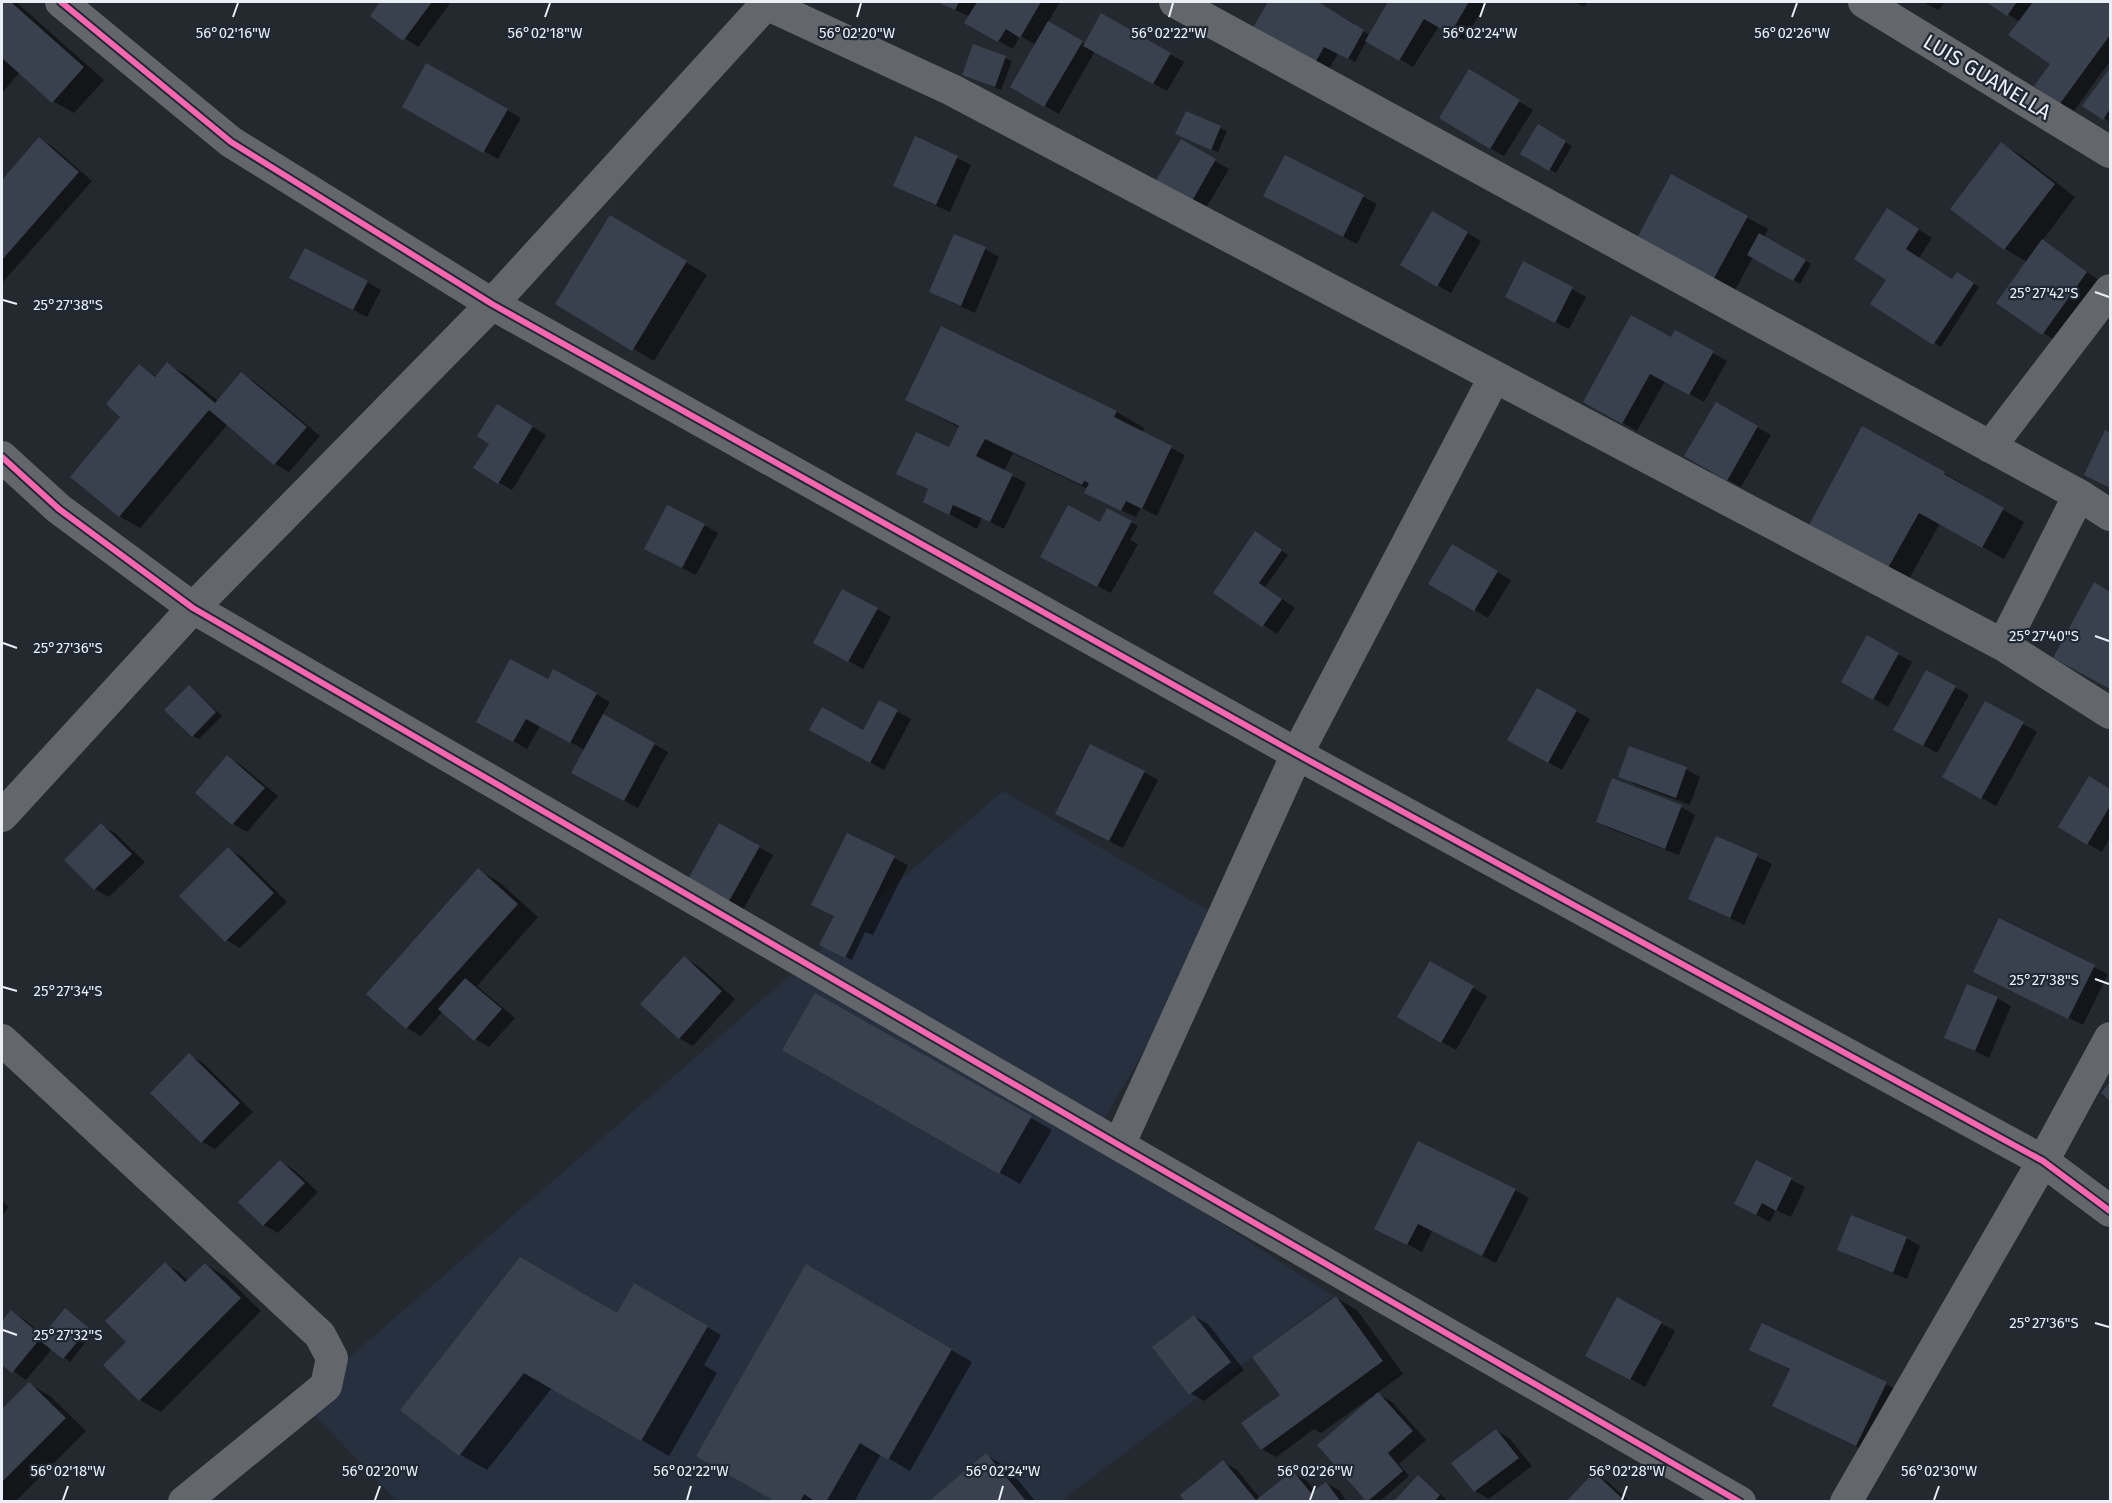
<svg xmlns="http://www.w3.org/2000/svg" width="2112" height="1503" font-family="'Fira Sans',sans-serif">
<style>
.built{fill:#26303f}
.shadow{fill:#0007}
.building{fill:#38414d}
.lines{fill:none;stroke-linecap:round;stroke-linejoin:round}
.street{stroke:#63676c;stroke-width:32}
.cycleway-casing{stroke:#202833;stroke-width:10}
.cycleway{stroke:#f766af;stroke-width:6}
.ticks{fill:none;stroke:#eaeff7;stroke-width:2}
.labels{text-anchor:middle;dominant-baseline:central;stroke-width:4.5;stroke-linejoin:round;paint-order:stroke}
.street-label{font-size:21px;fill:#eaeff7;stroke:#202833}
.ticks-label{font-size:15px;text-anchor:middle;fill:#eaeff7;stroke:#202833;stroke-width:4.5;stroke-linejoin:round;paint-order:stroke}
</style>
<rect width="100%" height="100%" fill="#24292f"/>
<!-- built -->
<path class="built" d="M1003,791L1221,918L1092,1140L1333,1296L1061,1501H397L300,1400Z"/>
<!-- shadow -->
<path class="shadow" d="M2,2H16L104,80L74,113L53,101L20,72L2,93Z
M382,2H451L418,47L372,16Z
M939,2H1060L1048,22L1085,44L1101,15L1184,62L1167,91L1095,51L1059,114L1012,87L1036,45L1020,36L1013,49L966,23L970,17Z
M1269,2H1315L1354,23L1353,25L1370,35L1390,2L1396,4L1398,2H1480L1485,5L1464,40L1439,26L1413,67L1367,40L1355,62L1338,53L1328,71L1253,31Z
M1574,2H1588L1584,7Z
M1923,2H1945L1938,10Z
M1989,2H2110V61L2074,111L2060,103L2052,64L2020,22Z
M974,45L1012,61L1001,90L963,74Z
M427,65L521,118L498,159L404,106Z
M2110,70V122L2085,106Z
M1483,79L1533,110L1504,156L1490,148Z
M1186,113L1227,131L1218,152L1183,137Z
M1538,126L1572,146L1556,173L1522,154Z
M916,138L971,165L950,212L909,193Z
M39,139L53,147L92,181L2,283V182Z
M1181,141L1229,169L1206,208L1158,180Z
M2002,144L2022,156L2075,197L2042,241L2100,281L2057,342L1999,303L2027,262L2005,249L1952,208Z
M1285,157L1377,204L1357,244L1279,204Z
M1672,176L1768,229L1764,238L1811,264L1800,284L1753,257L1735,290L1659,249Z
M1432,213L1481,241L1451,293L1402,265Z
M1901,218L1932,238L1919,258L1953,280L1957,274L1979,287L1941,347L1923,336L1888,280Z
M632,229L707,275L654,361L557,303Z
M985,249L999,257L975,313L930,292Z
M1524,263L1586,297L1569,329L1520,304Z
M367,282L381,290L367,317L305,285Z
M941,328L1117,412L1144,428L1142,433L1185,455L1157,516L1141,508L1136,517L1100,501L1088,489L1013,453L1004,471L1026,483L1004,529L982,518L977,529L925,501L930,490L912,481L950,450L960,428L907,400Z
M1676,332L1727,361L1704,402L1665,381L1637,431L1585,402L1671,339Z
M167,364L188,376L218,401L241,374L255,382L320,436L289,472L275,464L228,424L140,528L119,516L123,416L140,365L156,377Z
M1716,404L1771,435L1741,487L1686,456Z
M512,414L546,435L512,490L498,482Z
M2106,432L2110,435V488L2086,475Z
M1944,473L1965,485L1964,487L2024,522L2004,559L1940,523L1909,579L1832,536Z
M1108,510L1138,526L1130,540L1138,544L1111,593L1056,564L1101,523Z
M704,525L718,533L696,575L660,557Z
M1262,537L1288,555L1265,587L1295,608L1277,634L1215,592Z
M1452,546L1511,580L1488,618L1430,583Z
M2094,584L2110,593V688L2076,669Z
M877,609L891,617L863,669L829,650Z
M1867,637L1912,662L1888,707L1843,681Z
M1927,672L1969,695L1937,753L1895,729Z
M189,687L195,691L222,716L199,739L193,736Z
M1538,690L1590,719L1562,770L1509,740Z
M596,694L610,702L602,716L668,752L638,808L587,780L585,750L540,726L527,749L492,729Z
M879,702L911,719L884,770L825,738L863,732Z
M1986,703L2037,732L1996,806L1944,777Z
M227,757L241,765L278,796L247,832L233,824L197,793Z
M1686,769L1700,777L1690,805L1634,784L1620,776Z
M1144,772L1158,780L1123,848L1071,822Z
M2089,778L2110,790V837L2102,852L2088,844Z
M1681,807L1695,815L1679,855L1611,829L1597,821Z
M101,825L115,833L145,862L109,897L95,889L66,860Z
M719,825L773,855L743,910L703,888Z
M1717,838L1772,864L1744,925L1690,899Z
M228,849L242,857L287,902L240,948L226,940Z
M894,858L908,865L873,935L865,932L852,960L827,948L835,917L827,912Z
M478,870L499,882L538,917L477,986L515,1018L489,1047L475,1039L443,1011L421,1036L407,1028L368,993Z
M2000,920L2108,974L2083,1025L1989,979Z
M684,958L698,966L735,999L693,1046L679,1038Z
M1430,963L1487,996L1456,1050L1399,1017Z
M815,995L1052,1130L1020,1184L784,1050Z
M1997,998L2011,1006L1989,1058L1946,1037Z
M189,1055L203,1063L253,1112L215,1149L201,1141Z
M280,1161L294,1170L318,1192L278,1233L264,1225Z
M1757,1162L1805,1187L1791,1217L1776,1210L1770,1222L1749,1211Z
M1515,1190L1529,1198L1496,1263L1432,1231L1422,1252L1376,1228Z
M2,1201L9,1207L2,1215Z
M1906,1238L1920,1246L1907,1279L1853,1257L1839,1249Z
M520,1259L689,1357L635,1285L721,1335L704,1365L717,1373L669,1456L552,1388L487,1470L459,1454Z
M165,1264L179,1272L188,1281L205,1264L226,1277L261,1311L161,1412L140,1400Z
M806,1266L972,1362L910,1471L881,1454L854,1502H779Z
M1336,1298L1357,1310L1403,1374L1377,1393L1392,1402L1426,1440L1399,1464L1409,1476L1379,1502L1369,1501L1319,1445L1372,1400L1370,1398L1321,1433L1314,1429L1276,1457L1262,1449L1282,1395Z
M1618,1299L1675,1331L1645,1387L1587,1355Z
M66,1310L94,1332L70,1362L52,1349L26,1380L2,1363V1324L11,1312L25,1320L44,1336Z
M1194,1316L1208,1324L1244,1370L1204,1401L1190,1393Z
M1751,1349L1886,1384L1907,1396L1877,1457L1774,1405L1791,1370Z
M29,1384L50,1396L86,1431L15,1502H2V1411Z
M1496,1430L1510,1439L1532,1466L1489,1499L1475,1491Z
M986,1455L1007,1467L1036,1502H930Z
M1223,1462L1237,1470L1260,1498L1293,1473L1307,1481L1315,1491L1326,1483L1340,1491L1347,1502H1187Z
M1595,1474L1608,1482L1630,1502H1568Z
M1419,1476L1446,1499L1444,1502H1399Z"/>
<!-- building -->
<path class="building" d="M2,2H11L84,67L52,103L2,58Z
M380,2H432L403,41L370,16Z
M937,2H959L955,10Z
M977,2H1041L1020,38L1006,29L998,42L964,23Z
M1268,2H1318L1364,30L1348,59L1324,47L1314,65L1251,31Z
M1388,2H1469L1450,34L1424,19L1399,61L1365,41Z
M1986,2H2017L2007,16Z
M2033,2H2110V35L2059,105L2034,86L2050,64L2008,35Z
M1101,13L1171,53L1153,84L1083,46Z
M1048,21L1083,41L1044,107L1010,87Z
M973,44L1006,56L995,87L962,75Z
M426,63L508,109L483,153L402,107Z
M2110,68V109L2103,120L2082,106Z
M1469,69L1520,100L1490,149L1439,118Z
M1186,111L1221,126L1211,150L1175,134Z
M1538,124L1566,141L1549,171L1520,154Z
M915,136L958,156L936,205L893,186Z
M39,137L79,172L2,260V180Z
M1181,139L1216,159L1192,201L1156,180Z
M2001,142L2055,184L2004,250L1950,209Z
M1285,155L1364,195L1343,237L1263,196Z
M1671,174L1748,216L1713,280L1637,238Z
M1887,208L1919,229L1906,249L1952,279L1957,272L1974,283L1933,345L1870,304L1886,280L1854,259Z
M1432,211L1468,232L1437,287L1400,265Z
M610,215L687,261L632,351L555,304Z
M1759,233L1806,260L1793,281L1747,255Z
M954,234L986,247L961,306L929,292Z
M2042,239L2087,272L2042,335L1996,303Z
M305,248L368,281L353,310L289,278Z
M1523,261L1573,287L1555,323L1505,297Z
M1631,315L1671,337L1675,330L1714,351L1689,395L1650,374L1622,424L1583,402Z
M941,326L1117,411L1114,417L1172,446L1142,509L1126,501L1121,511L1084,493L1089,483L1084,481L1082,485L985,439L976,456L1013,474L990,522L953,505L949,515L923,502L928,489L896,474L916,432L949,447L959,426L905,400Z
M167,362L215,403L241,372L307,427L274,465L209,410L119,517L70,477L120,417L106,404L139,364L155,377Z
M1716,402L1758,426L1727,481L1684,456Z
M497,404L533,426L498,484L473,468L489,444L477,436Z
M1862,426L1945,472L1944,474L2004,508L1982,548L1919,513L1888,568L1809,525Z
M2105,430L2110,433V488L2084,475Z
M667,505L705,524L682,568L644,549Z
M1068,505L1100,522L1107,508L1132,521L1097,587L1040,557Z
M1255,531L1282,550L1259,583L1282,599L1262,627L1213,593Z
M1452,544L1498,571L1474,611L1428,584Z
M2094,582L2110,592V689L2053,658Z
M842,589L878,608L848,662L813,643Z
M1867,635L1899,653L1873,700L1841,682Z
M510,659L548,679L553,669L597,693L570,743L526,719L513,742L476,722Z
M1926,670L1956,686L1923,746L1893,730Z
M189,685L216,712L192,737L164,710Z
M1537,688L1577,710L1548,763L1507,740Z
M879,700L898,710L870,763L809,730L822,707L863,730Z
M1985,701L2024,722L1981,799L1942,777Z
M603,714L655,743L624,801L571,773Z
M1090,744L1145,771L1109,841L1055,814Z
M1629,746L1687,767L1676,798L1618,777Z
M227,755L265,788L232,825L195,793Z
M2089,776L2110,789V806L2087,845L2058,827Z
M1612,778L1682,805L1665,849L1596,822Z
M101,823L132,854L94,890L64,860Z
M719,823L760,846L728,903L687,881Z
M847,833L895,856L845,958L819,945L834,916L811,905Z
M1716,836L1758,854L1730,918L1688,899Z
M228,847L274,893L225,942L179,896Z
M478,868L518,904L406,1029L366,994Z
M1999,918L2095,965L2068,1019L1973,972Z
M684,956L722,991L679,1039L640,1004Z
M1430,961L1474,986L1441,1043L1397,1017Z
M465,978L502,1009L474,1041L438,1009Z
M1967,984L1998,997L1975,1051L1944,1038Z
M815,993L1032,1116L999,1174L782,1050Z
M189,1053L240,1103L201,1143L150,1093Z
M2110,1082V1101L2101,1093Z
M1418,1141L1516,1189L1482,1256L1418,1224L1407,1245L1374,1229Z
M280,1160L305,1183L263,1226L238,1202Z
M1756,1160L1792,1178L1776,1211L1762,1203L1756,1215L1734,1204Z
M1851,1215L1907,1237L1893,1273L1837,1250Z
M520,1257L617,1313L634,1283L708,1326L641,1441L524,1373L459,1456L400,1410Z
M165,1262L185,1282L205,1263L241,1298L139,1401L103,1365L126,1342L105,1321Z
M806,1264L952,1349L888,1460L860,1443L826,1502H816L804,1494L800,1502H776L696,1456Z
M1336,1296L1383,1361L1261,1450L1241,1423L1280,1395L1252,1357Z
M1617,1297L1662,1322L1630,1380L1585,1356Z
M65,1308L89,1328L63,1359L39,1340L12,1373L2,1365V1321L11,1310L42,1336Z
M1194,1315L1231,1362L1189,1395L1152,1347Z
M1762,1323L1887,1382L1856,1446L1772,1406L1790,1369L1749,1350Z
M29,1382L66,1418L2,1482V1409Z
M1378,1392L1413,1431L1388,1453L1403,1471L1367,1502L1317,1445Z
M1496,1429L1519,1458L1474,1492L1451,1463Z
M986,1453L1027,1502H928Z
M1223,1460L1256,1500L1293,1471L1311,1493L1326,1482L1341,1502H1185L1180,1495Z
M1594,1472L1626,1502H1566Z
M1418,1475L1440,1495L1434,1502H1397L1395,1500Z"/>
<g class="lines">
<!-- street -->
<path class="street" d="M61,2L231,142L492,304L1297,754L2043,1161L2110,1211
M762,2L952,90L2003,645L2110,713
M1175,2L2079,495L2110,515
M1864,2L2110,152
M1990,447L2110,290
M2,457L59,509L193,608L1119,1145L1740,1502
M2003,645L2079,495
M2,816L193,608L492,304L767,3
M2,1040L320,1335L332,1358L326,1386L184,1502
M1119,1145L1297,754L1494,378
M1846,1502L2043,1161L2110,1038"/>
<defs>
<path id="cycleway" d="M61,2L231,142L492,304L1297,754L2043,1161L2110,1211
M2,457L59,509L193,608L1119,1145L1740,1502"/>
</defs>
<!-- cycleway casing -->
<use href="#cycleway" class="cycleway-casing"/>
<!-- cycleway -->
<use href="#cycleway" class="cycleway"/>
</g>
<!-- ticks -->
<path class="ticks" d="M233,17L238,3M545,17L550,3M857,17L861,3M1169,17L1173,3M1480,17L1485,3M1792,17L1797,3M2095,292L2109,297M3,300L17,304M2095,636L2109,641M3,643L17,648M2095,979L2109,984M3,987L17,991M2095,1323L2109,1327M3,1330L17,1335M63,1500L68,1486M375,1500L380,1486M687,1500L691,1486M999,1500L1003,1486M1310,1500L1315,1486M1622,1500L1627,1486M1934,1500L1939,1486"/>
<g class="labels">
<!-- street labels -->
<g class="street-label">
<text transform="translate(1987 77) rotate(31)">LUIS GUANELLA</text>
</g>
</g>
<g class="ticks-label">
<text x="233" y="38">56°02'16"W</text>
<text x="545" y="38">56°02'18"W</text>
<text x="857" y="38">56°02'20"W</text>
<text x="1169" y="38">56°02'22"W</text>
<text x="1480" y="38">56°02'24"W</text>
<text x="1792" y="38">56°02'26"W</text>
<text x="2044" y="298">25°27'42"S</text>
<text x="68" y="310">25°27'38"S</text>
<text x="2044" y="641">25°27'40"S</text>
<text x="68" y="653">25°27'36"S</text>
<text x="2044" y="985">25°27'38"S</text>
<text x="68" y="996">25°27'34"S</text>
<text x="2044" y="1328">25°27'36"S</text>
<text x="68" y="1340">25°27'32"S</text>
<text x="1939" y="1476">56°02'30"W</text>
<text x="68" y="1476">56°02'18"W</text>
<text x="380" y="1476">56°02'20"W</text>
<text x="691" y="1476">56°02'22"W</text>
<text x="1003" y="1476">56°02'24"W</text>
<text x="1315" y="1476">56°02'26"W</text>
<text x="1627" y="1476">56°02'28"W</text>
</g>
<!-- border -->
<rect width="2112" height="1503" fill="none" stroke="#eaeff7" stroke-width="6"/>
</svg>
